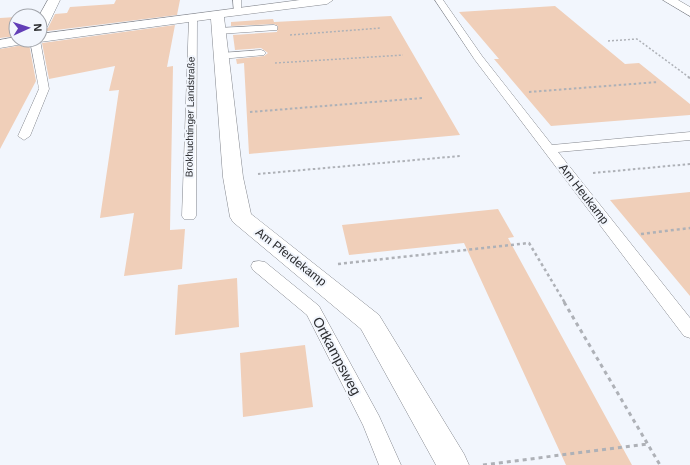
<svg xmlns="http://www.w3.org/2000/svg" width="690" height="465" font-family="Helvetica,sans-serif">
<style>
.building{fill:#f0cfb9}
.lines{fill:none;stroke-linecap:round;stroke-linejoin:round}
.lane-casing{stroke:#84878e;stroke-width:1}
.street-casing{stroke:#84878e;stroke-width:1}
.path-far3{stroke:#aeb1b7;stroke-width:1.5;stroke-dasharray:2 2;stroke-linecap:butt}
.path-far2{stroke:#aeb1b7;stroke-width:2;stroke-dasharray:2.5 2.5;stroke-linecap:butt}
.path-far1{stroke:#aeb1b7;stroke-width:2.5;stroke-dasharray:3 3;stroke-linecap:butt}
.path{stroke:#aeb1b7;stroke-width:3;stroke-dasharray:4 4;stroke-linecap:butt}
.lane{fill:#fff;fill-rule:evenodd}
.street{fill:#fff;fill-rule:evenodd}
.labels{text-anchor:middle;dominant-baseline:central;stroke-width:4;stroke-linejoin:round;paint-order:stroke}
.far-street-label{font-size:10px;fill:#2b2c2f;stroke:#f2f6fd}
.street-label{font-size:12px;fill:#2b2c2f;stroke:#f2f6fd}
.near-street-label{font-size:14px;fill:#2b2c2f;stroke:#f2f6fd}
</style>
<rect width="100%" height="100%" fill="#f2f6fd"/>
<!-- building -->
<path class="building" d="M116,0H180L177,15L40,32L48,28L55,14L67,13L70,7L114,4Z
M555,6L625,64L639,63L690,104V115L551,126L494,59H499L459,12Z
M391,16L460,135L249,154L244,63L237,64L236,59L264,56L268,53L261,48L235,50L233,35L277,32L278,26L274,24L231,26V22L273,19L274,22Z
M16,17V36L0,38V18Z
M175,25L167,67L173,66L170,230L185,229L182,269L124,276L134,213L100,218L119,90L109,91L115,66L49,79L42,43Z
M29,44L36,81L0,149V49Z
M690,192V296L610,200Z
M498,209L514,237L508,238L632,465H566L464,243L349,255L342,225Z
M237,278L239,327L175,335L178,285Z
M305,345L313,407L243,417L240,353Z"/>
<g class="lines">
<defs>
<path id="lane" d="M233,0H241V13L238,14L234,11Z
M435,0H443L482,56L552,145L690,132V140L558,152L690,318V338L684,336L475,60Z
M193,15L197,18L196,216L194,219H184L182,216L189,18Z
M274,25L277,26V30L219,34L214,31L219,28Z
M30,40H40L49,89L30,136L24,140L18,136L39,89Z
M261,50L264,51L266,53L264,55L221,59L216,56L221,53Z
M259,261L265,262L319,306L379,416L401,465H379L363,425L307,315L253,270L251,266L253,262Z"/>
<path id="street" d="M48,0H60L47,27L40,31L39,16Z
M300,0H333L327,4L224,17L243,177L251,214L379,315L464,454L469,465H436L361,329L233,222L230,217L223,177L211,19L40,42L35,40H40V34Z
M663,0H678L690,7V16Z
M16,37V40H31L29,43L0,48V40Z"/>
</defs>
<!-- lane casing -->
<use href="#lane" class="lane-casing"/>
<!-- street casing -->
<use href="#street" class="street-casing"/>
<!-- path-far3 -->
<path class="path-far3" d="M290,35L381,28
M608,41L637,39L690,78
M275,63L403,55"/>
<!-- path-far2 -->
<path class="path-far2" d="M688,77L690,78
M529,92L658,82
M250,112L423,98
M593,173L690,164
M258,174L460,156"/>
<!-- path-far1 -->
<path class="path-far1" d="M641,234L690,228
M338,264L529,243L565,303"/>
<!-- path -->
<path class="path" d="M564,302L660,465
M483,465L647,444"/>
<!-- lane -->
<use href="#lane" class="lane"/>
<!-- street -->
<use href="#street" class="street"/>
</g>
<g class="labels">
<!-- far-street labels -->
<g class="far-street-label">
<text transform="translate(190 117) rotate(-89)">Brokhuchtinger Landstraße</text>
</g>
<!-- street labels -->
<g class="street-label">
<text transform="translate(584 194) rotate(52)">Am Heukamp</text>
<text transform="translate(291 257) rotate(38)">Am Pferdekamp</text>
</g>
<!-- near-street labels -->
<g class="near-street-label">
<text transform="translate(337 356) rotate(62)">Ortkampsweg</text>
</g>
</g>
<!-- north arrow -->
<g transform="translate(28 28) rotate(87)"><circle r="19" fill="#f2f6fd" stroke="#a2a5ab"/>
<path d="M0-3L7 15L0 10L-7 15Z" fill="#623eb7"/>
<text y="-6" font-size="11" font-weight="bold" text-anchor="middle" fill="#2b2c2f">N</text>
</g>
</svg>
